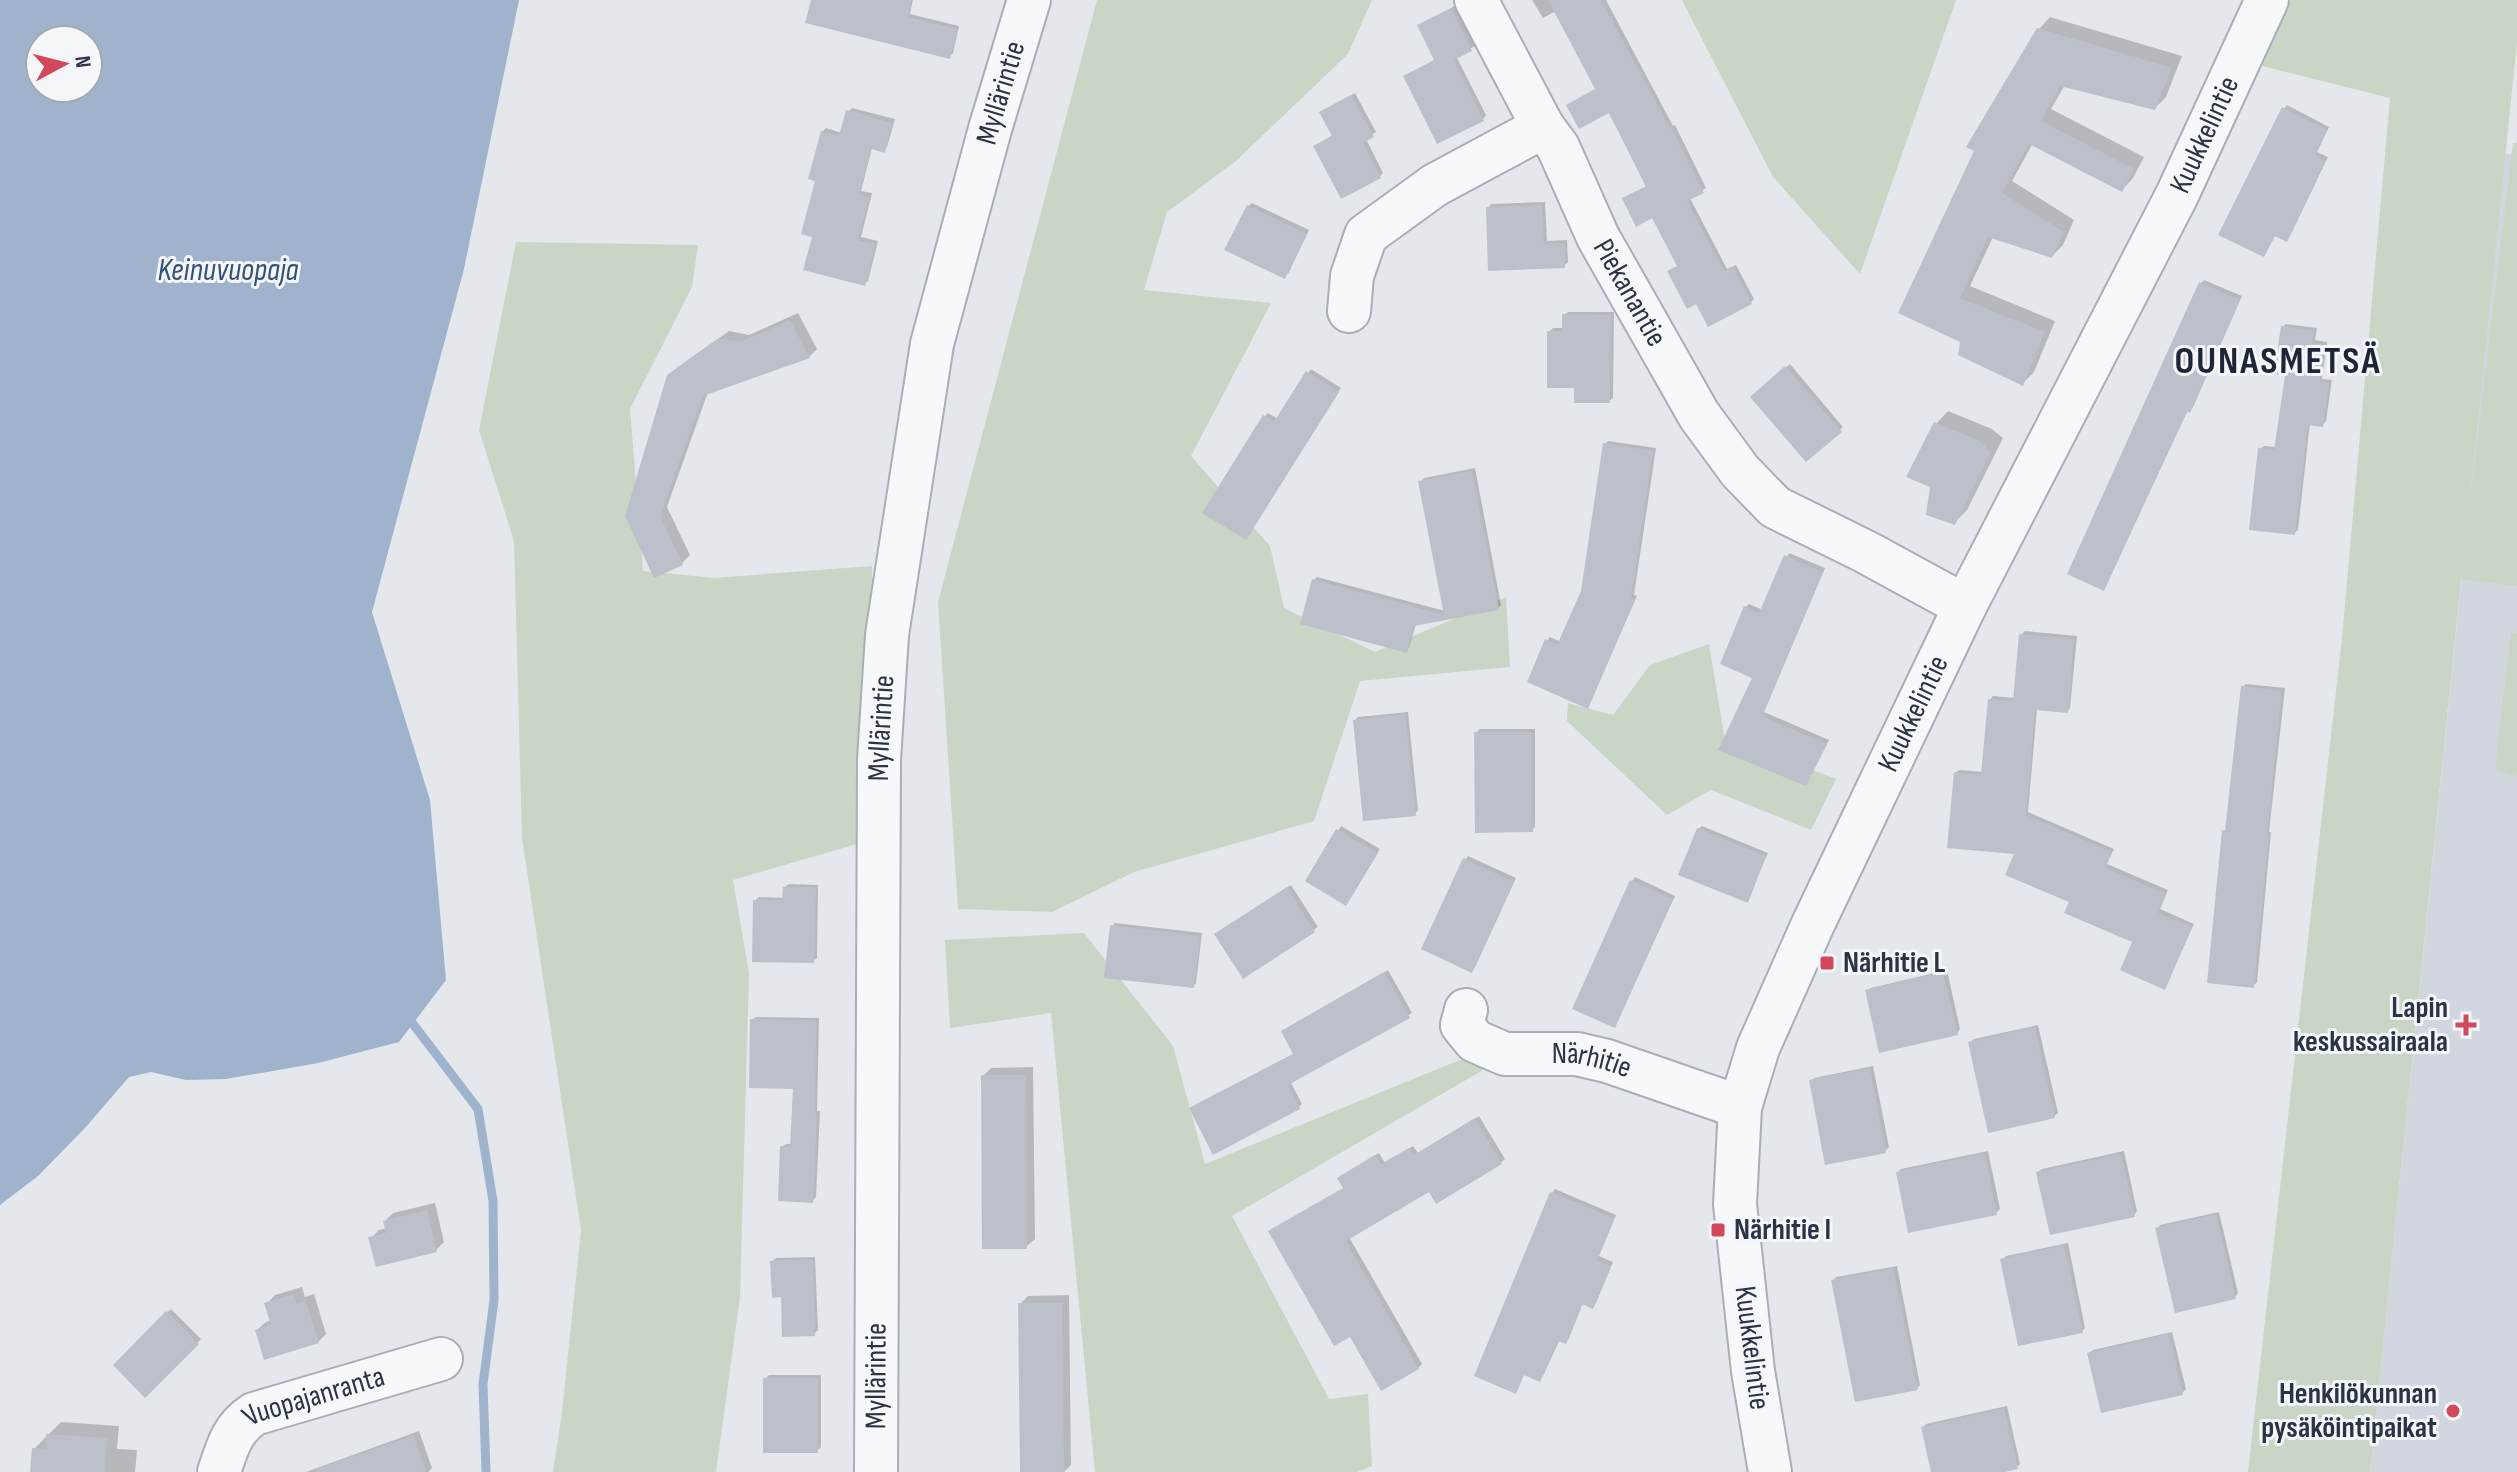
<svg xmlns="http://www.w3.org/2000/svg" width="2517" height="1472" font-family="'Sofia Sans Condensed',sans-serif">
<style>
.built{fill:#d2d6de}
.green{fill:#c9d6c5}
.water{fill:#9fb4cc;fill-rule:evenodd}
.shadow{fill:#0003}
.lines{fill:none;stroke-linecap:round;stroke-linejoin:round}
.stream{stroke:#9fb4cc;stroke-width:9}
.building{fill:#bbc0ca}
.minor-casing{stroke:#a9aeb7;stroke-width:46}
.minor{stroke:#f7f8fa;stroke-width:42}
.poi-dot{fill:#d1495b;stroke:#f4f6f9;stroke-width:3}
.labels{text-anchor:middle;dominant-baseline:central;stroke-width:6;stroke-linejoin:round;paint-order:stroke}
.street-label{font-size:30px;fill:#2b3445;stroke:#f4f6f9}
.poi-label{font-size:30px;font-weight:bold;fill:#2b3445;stroke:#f4f6f9;text-anchor:start}
.water-label{font-size:32px;font-style:italic;fill:#34527a;stroke:#f4f6f9}
.district-label{font-size:38px;font-weight:bold;letter-spacing:2px;fill:#1d2536;stroke:#f4f6f9}
</style>
<rect width="100%" height="100%" fill="#e4e7ec"/>
<!-- built -->
<path class="built" d="M2505,154L2517,155V1472H2370Z"/>
<!-- green -->
<path class="green" d="M1097,0H1372L1348,54L1236,161L1167,212L1144,290L1271,303L1191,456L1270,546L1284,608L1375,652L1506,597L1510,667L1360,681L1314,821L1134,872L1052,912L958,909L938,602Z
M1682,0H1956L1860,274L1773,177Z
M2291,0H2517V42L2469,509L2513,143H2517V586L2461,579L2370,1472H2248L2342,638L2390,98L2262,66Z
M516,242L698,245L692,287L630,409L643,571L714,578L872,566L874,839L733,880L749,973L740,1297L716,1472H553L562,1412L581,1230L522,838L514,541L479,430Z
M2511,632L2517,633V776L2495,770Z
M1709,644L1724,735L1836,779L1811,830L1711,790L1667,815L1567,721L1568,703L1613,715L1650,665Z
M1084,933L1173,1046L1205,1164L1472,1055L1483,1070L1232,1216L1329,1399L1368,1394L1372,1466L1357,1472H1095L1051,1013L950,1028L945,940Z"/>
<!-- water -->
<path class="water" d="M0,0H519L464,269L372,612L430,800L446,980L399,1042L318,1063L226,1079L186,1080L151,1072L129,1077L85,1128L38,1176L0,1205ZM40,40H88V88H40Z"/>
<!-- shadow -->
<path class="shadow" d="M813,0H913L910,14L959,26L953,53L949,57Z
M1532,0H1606L1673,126L1675,125L1706,188L1690,198L1727,269L1736,265L1754,299L1751,302L1679,265L1653,216L1628,195L1647,186L1556,11L1543,18Z
M1455,6L1475,46L1456,56L1486,115L1483,119L1444,58L1419,25Z
M2050,17L2182,56L2166,97L2155,108L2065,85L2051,109L2144,157L2133,178L2122,190L2033,143L2012,181L2074,220L2063,245L2052,256L1993,237L1970,286L2055,321L2034,372L2022,384L1962,341L1901,312L2039,29Z
M1355,93L1376,132L1366,139L1383,173L1380,176L1315,146L1333,135L1322,112Z
M2287,105L2329,127L2317,152L2328,157L2290,236L2287,240L2276,234L2264,255L2284,109Z
M852,108L895,119L887,147L884,151L872,148L861,191L872,193L861,237L878,241L868,281L864,284L814,235L822,132L826,128L842,133L848,112Z
M1545,202L1547,241L1567,240L1568,262L1564,266L1488,208L1491,204Z
M1252,203L1309,230L1288,274L1248,206Z
M2204,280L2242,296L2193,407L2188,410L2104,589L2201,283Z
M1568,312H1614L1613,398L1609,401L1576,386L1549,332L1553,328H1564V315Z
M798,313L817,349L809,357L708,392L667,507L690,555L682,563L655,576L669,376L678,367L729,331L749,335Z
M2286,324L2317,328L2315,340L2327,342L2322,379L2332,380L2326,421L2322,425L2310,423L2298,530L2294,533L2260,449L2264,446L2277,447L2288,374L2282,327Z
M1790,364L1843,427L1807,459L1752,397Z
M1311,369L1341,388L1249,534L1205,512L1265,416L1268,413L1278,419Z
M1948,411L1992,429L2003,438L1967,510L1954,523L1936,424Z
M1608,441L1656,448L1634,595L1637,596L1587,707L1547,641L1550,637L1561,642L1583,591L1605,444Z
M1475,468L1501,605L1498,608L1416,624L1409,647L1406,651L1314,580L1317,577L1445,611L1421,481L1424,478Z
M1789,553L1825,568L1764,712L1829,740L1806,784L1721,749L1755,676L1746,607L1749,604L1763,610Z
M2025,631L2077,636L2070,708L2067,711L2037,709L2028,812L2114,849L2107,864L2168,890L2160,909L2194,924L2165,987L2134,940L2071,901L2017,853L1956,773L1959,770L1984,772L1990,700L1993,696L2015,698L2021,635Z
M2246,684L2285,688L2269,832H2271L2257,982L2253,986L2224,831L2227,828L2242,687Z
M1408,712L1418,810L1415,814L1355,720L1358,717Z
M1480,729H1535V827L1532,830L1476,733Z
M1341,826L1380,849L1349,900L1308,881Z
M1702,826L1768,853L1747,900L1698,829Z
M1468,856L1516,878L1475,967L1465,860Z
M1635,877L1675,896L1615,1026L1632,881Z
M789,884L818,885L817,958L813,961L755,901L759,897L785,898V887Z
M1291,885L1318,927L1244,976L1220,931Z
M1115,923L1202,933L1196,983L1193,986L1112,926Z
M1388,970L1412,1013L1290,1081L1302,1104L1299,1107L1195,1105L1295,1053L1287,1028Z
M1947,970L1960,1029L1957,1033L1867,991L1871,988Z
M756,1017L819,1018L817,1111H820L816,1197L812,1201L782,1147L786,1144H792L795,1087L752,1020Z
M2038,1025L2058,1113L2054,1116L1970,1043L1974,1039Z
M1873,1066L1889,1147L1885,1151L1811,1081L1814,1078Z
M1033,1067L1035,1239L1026,1247L983,1076L991,1068Z
M1479,1116L1505,1159L1501,1162L1437,1201L1429,1189L1349,1237L1422,1364L1418,1368L1351,1334L1335,1343L1344,1188L1342,1175L1379,1153L1385,1163L1413,1146L1418,1153Z
M1988,1151L2000,1209L1996,1213L1898,1172L1901,1169Z
M2124,1151L2137,1211L2134,1215L2038,1172L2042,1169Z
M1555,1189L1616,1215L1599,1256L1613,1262L1596,1303L1592,1306L1583,1303L1569,1338L1566,1341L1560,1339L1543,1376L1525,1373L1516,1391L1552,1193Z
M435,1203L444,1242L436,1250L371,1238L379,1230L387,1228L385,1221L393,1213Z
M2219,1212L2238,1293L2235,1297L2157,1229L2160,1225Z
M2068,1243L2085,1328L2082,1331L2002,1260L2006,1256Z
M815,1257L818,1330L814,1334L783,1295L772,1262L776,1258Z
M1897,1266L1920,1385L1917,1388L1833,1281L1836,1277Z
M302,1287L305,1297L314,1294L326,1334L318,1342L257,1330L266,1322L272,1320L267,1304L275,1295Z
M1069,1295L1071,1465L1064,1472H1022L1020,1304L1028,1296Z
M171,1309L201,1339L145,1395L115,1365Z
M2172,1332L2186,1389L2182,1393L2089,1353L2093,1350Z
M769,1375H821V1447L817,1451L765,1379Z
M2007,1406L2020,1464L2017,1467L1996,1472H1933L1923,1428L1926,1424Z
M61,1422L119,1426L117,1449L137,1450L135,1472H32L34,1449Z
M419,1431L432,1468L428,1472H306Z"/>
<g class="lines">
<!-- stream -->
<path class="stream" d="M413,1024L478,1109L493,1201L494,1300L483,1384L486,1472"/>
</g>
<!-- building -->
<path class="building" d="M811,0H912L908,17L957,29L950,59L805,23Z
M1548,0H1601L1670,128L1671,127L1704,193L1687,201L1724,271L1733,267L1752,304L1708,327L1696,304L1687,309L1667,271L1677,266L1652,218L1636,227L1622,198L1646,187L1609,113L1579,129L1566,105L1595,89Z
M1451,8L1472,51L1454,60L1484,121L1437,144L1403,76L1434,60L1417,25Z
M2037,28L2172,68L2155,110L2060,86L2041,121L2134,169L2122,192L2029,144L2002,193L2064,232L2052,258L1988,237L1960,298L2045,332L2023,386L1958,355L1960,342L1898,313L1974,151L1966,147Z
M1351,95L1374,137L1363,143L1381,178L1341,199L1313,146L1332,136L1319,112Z
M2282,107L2327,130L2315,155L2325,161L2287,242L2275,236L2264,257L2218,235Z
M846,110L892,123L885,153L871,149L859,194L869,197L858,240L876,244L865,286L803,270L812,237L801,234L815,181L808,179L821,131L839,136Z
M1247,205L1307,234L1285,279L1224,250Z
M1542,205L1544,244L1565,243V268L1488,271L1486,207Z
M2199,282L2240,300L2190,413L2187,411L2104,591L2067,574Z
M1562,314L1611,315L1610,403H1574V388H1547V331H1562Z
M790,320L810,358L703,396L660,516L683,565L654,578L625,516L667,375L719,338L740,342Z
M2281,326L2314,331L2312,343L2325,345L2320,382L2329,383L2323,427L2308,425L2295,535L2249,530L2258,448L2274,450L2285,376L2274,374Z
M1785,366L1842,432L1806,462L1750,397Z
M1306,371L1339,392L1246,540L1202,513L1263,415L1274,422Z
M1934,422L1980,441L1991,452L1955,525L1926,515L1930,487L1906,477Z
M1603,443L1653,451L1631,598L1635,600L1588,709L1527,682L1545,639L1557,645L1581,591Z
M1472,471L1499,610L1414,626L1407,653L1300,624L1312,579L1444,615L1418,481Z
M1784,555L1823,572L1762,716L1827,744L1806,786L1718,750L1752,678L1720,664L1744,606L1759,613Z
M2019,634L2074,639L2068,713L2035,710L2026,815L2112,852L2105,868L2166,894L2158,913L2192,927L2165,990L2120,970L2132,942L2064,913L2069,902L2005,875L2014,854L1947,848L1954,772L1981,775L1988,699L2013,701Z
M2241,686L2282,691L2267,835H2269L2254,988L2207,983L2222,830L2225,831Z
M1405,714L1416,816L1363,821L1353,720Z
M1474,732H1532L1533,832L1475,833Z
M1697,828L1766,856L1748,903L1678,875Z
M1336,829L1378,853L1346,906L1305,881Z
M1463,858L1514,882L1472,973L1421,949Z
M1630,880L1673,899L1615,1028L1572,1009Z
M783,887H816L814,963L752,962L753,900H782Z
M1287,887L1315,932L1243,979L1214,934Z
M1110,925L1200,936L1194,988L1104,978Z
M1384,972L1410,1018L1288,1085L1300,1109L1213,1155L1189,1108L1293,1054L1281,1031Z
M1943,972L1958,1035L1879,1053L1865,990Z
M750,1019L816,1021L815,1114H817L813,1203L778,1201L780,1146L790,1147L793,1089L749,1088Z
M2035,1027L2055,1118L1988,1133L1968,1042Z
M1870,1068L1886,1153L1825,1165L1809,1080Z
M981,1075H1026L1027,1249H982Z
M1475,1118L1502,1164L1436,1204L1429,1192L1346,1241L1419,1369L1381,1391L1350,1337L1334,1346L1268,1231L1343,1188L1337,1178L1375,1155L1381,1164L1409,1148L1414,1155Z
M1985,1153L1997,1215L1908,1233L1896,1172Z
M2121,1154L2135,1217L2050,1235L2036,1172Z
M1550,1192L1614,1218L1597,1260L1611,1266L1593,1309L1582,1304L1566,1344L1558,1341L1540,1382L1524,1375L1516,1394L1474,1376Z
M427,1210L437,1252L376,1267L368,1237L386,1233L383,1221Z
M2216,1214L2236,1299L2175,1313L2155,1228Z
M2064,1245L2083,1333L2018,1346L2000,1259Z
M813,1259L815,1336L782,1337L781,1297L772,1298L770,1261Z
M1893,1268L1918,1390L1855,1402L1831,1280Z
M294,1294L297,1304L306,1301L319,1343L264,1360L255,1330L271,1325L264,1303Z
M1018,1303H1062L1064,1472H1020Z
M166,1311L199,1344L145,1398L113,1365Z
M2169,1334L2183,1395L2101,1413L2087,1353Z
M763,1378H818V1453H763Z
M2004,1408L2018,1469L2005,1472H1931L1921,1427Z
M46,1434L107,1438L105,1472H30L32,1448L46,1449Z
M414,1435L426,1472H316V1469Z"/>
<g class="lines">
<defs>
<g id="minor">
<path d="M1476,0L1543,127"/>
<path id="s1" d="M1349,311L1352,276L1366,235L1435,185L1543,127L1558,147L1598,237L1699,415L1740,471L1775,507L1866,552L1965,606"/>
<path id="s2" d="M1466,1010L1462,1025L1475,1041L1505,1054H1577L1607,1061L1740,1107"/>
<path id="s3" d="M219,1472C227,1448 232,1428 254,1414L441,1359"/>
<path id="s4" d="M876,1472L879,760L887,635L932,344L990,129L1029,0"/>
<path id="s5" d="M1770,1472L1753,1371L1735,1204L1740,1107L1758,1048L1813,924L1965,606L2177,195L2267,0"/>
</g>
</defs>
<!-- minor casing -->
<use href="#minor" class="minor-casing"/>
<!-- minor -->
<use href="#minor" class="minor"/>
</g>
<!-- markers -->
<g class="poi-dot">
<rect x="1819" y="955" width="16" height="16" rx="4"/>
<path d="M2462 1013h8v8h8v8h-8v8h-8v-8h-8v-8h8z"/>
<rect x="1710" y="1222" width="16" height="16" rx="4"/>
<circle cx="2453" cy="1411" r="8"/>
</g>
<g class="labels">
<!-- street labels -->
<g class="street-label">
<text stroke="none"><textPath href="#s4" startOffset="1392">Myllärintie</textPath></text>
<text stroke="none"><textPath href="#s5" startOffset="1446">Kuukkelintie</textPath></text>
<text stroke="none"><textPath href="#s1" startOffset="474">Piekanantie</textPath></text>
<text stroke="none"><textPath href="#s5" startOffset="798">Kuukkelintie</textPath></text>
<text stroke="none"><textPath href="#s4" startOffset="744">Myllärintie</textPath></text>
<text stroke="none"><textPath href="#s2" startOffset="156">Närhitie</textPath></text>
<text transform="translate(1752 1348) rotate(83)">Kuukkelintie</text>
<text stroke="none"><textPath href="#s4" startOffset="96">Myllärintie</textPath></text>
<text stroke="none"><textPath href="#s3" startOffset="132">Vuopajanranta</textPath></text>
</g>
<!-- poi labels -->
<g class="poi-label">
<text x="1843" y="963">Närhitie L</text>
<text x="2448" y="1008" text-anchor="end">Lapin<tspan x="2448" dy="34">keskussairaala</tspan></text>
<text x="1734" y="1230">Närhitie I</text>
<text x="2437" y="1394" text-anchor="end">Henkilökunnan<tspan x="2437" dy="34">pysäköintipaikat</tspan></text>
</g>
<!-- water labels -->
<g class="water-label">
<text x="228" y="270">Keinuvuopaja</text>
</g>
<!-- district labels -->
<g class="district-label">
<text x="2278" y="361">OUNASMETSÄ</text>
</g>
</g>
<!-- north arrow -->
<g transform="translate(64 64) rotate(83)"><circle r="38" fill="#f4f6f9" stroke="#a4a8b1" stroke-width="2"/>
<path d="M0-6L14 30L0 20L-14 30Z" fill="#d1495b"/>
<text y="-12" font-size="22" font-weight="bold" text-anchor="middle" fill="#2b3445">N</text>
</g>
</svg>
